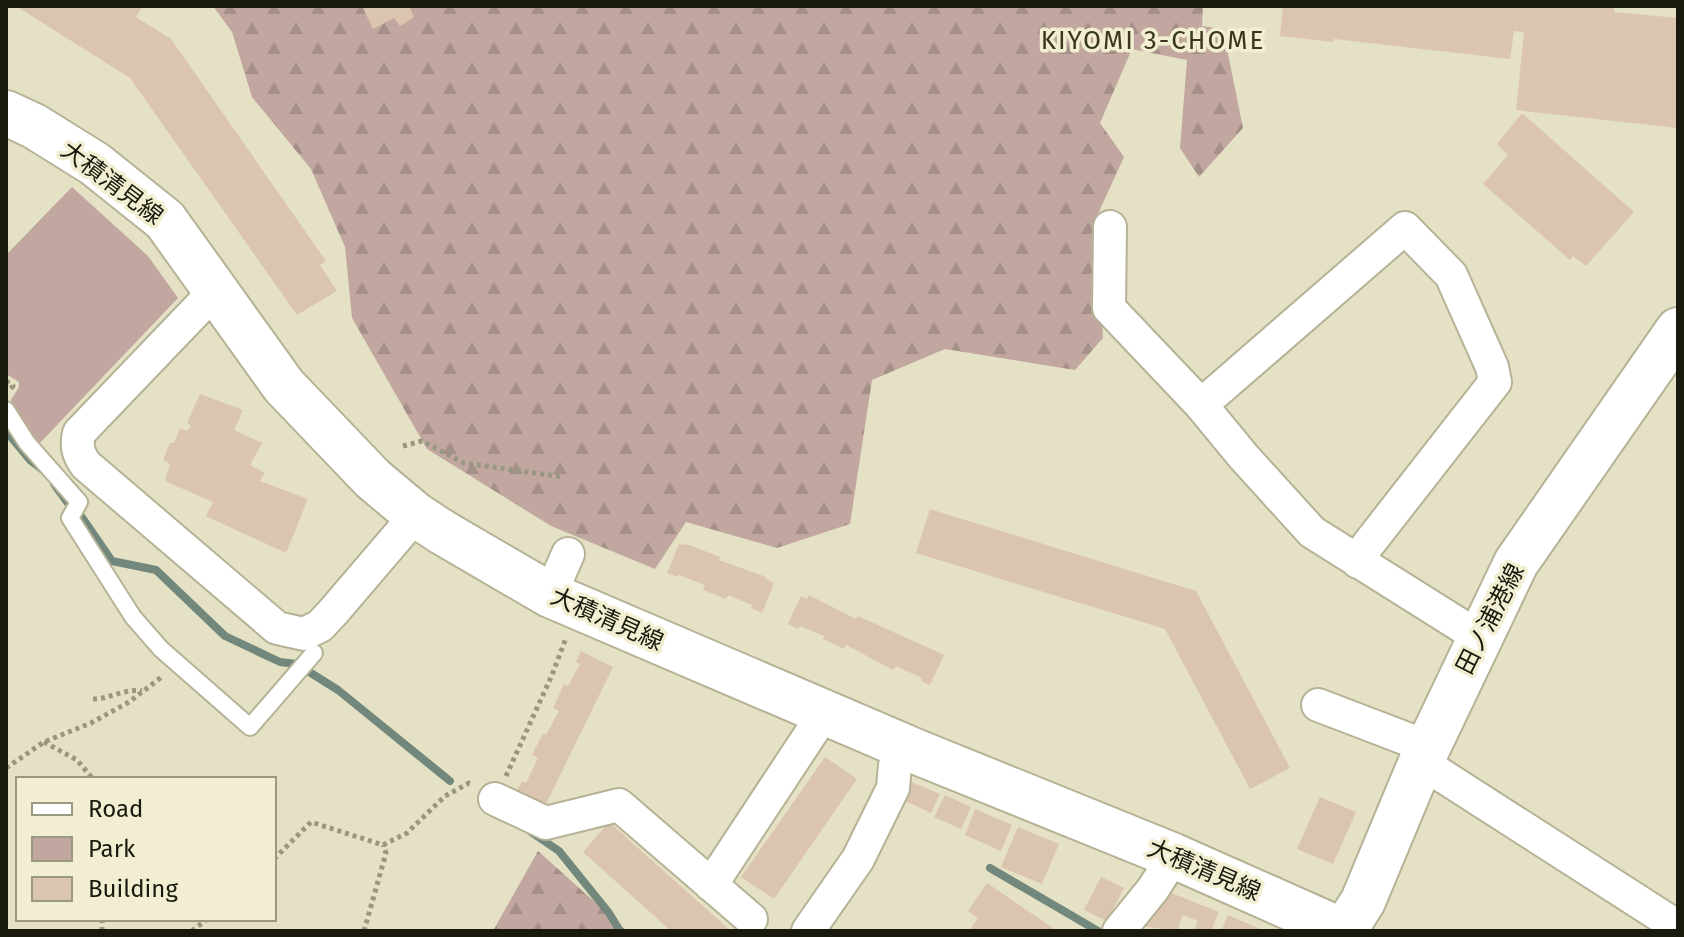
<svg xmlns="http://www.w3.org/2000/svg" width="1684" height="937" font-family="'Fira Sans','Noto Sans JP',sans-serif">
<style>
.green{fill:#c1a7a0}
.forest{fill:url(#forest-firs)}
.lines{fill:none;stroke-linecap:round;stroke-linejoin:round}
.stream{stroke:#72887c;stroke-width:8}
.building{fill:#dbc5ae}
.lane-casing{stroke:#b5b296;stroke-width:20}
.street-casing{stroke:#b5b296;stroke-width:36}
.secondary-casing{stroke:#b5b296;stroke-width:48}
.path{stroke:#9a9780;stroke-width:5;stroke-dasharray:4 4;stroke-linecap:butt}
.lane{stroke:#fff;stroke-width:16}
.street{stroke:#fff;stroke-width:32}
.secondary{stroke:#fff;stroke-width:44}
.labels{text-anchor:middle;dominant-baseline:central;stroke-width:7;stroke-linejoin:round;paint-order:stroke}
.street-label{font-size:24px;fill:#1a190e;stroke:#f2eed1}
.neighbourhood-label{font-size:26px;letter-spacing:2px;fill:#3b371f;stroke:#f2eed1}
</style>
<defs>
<pattern id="forest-firs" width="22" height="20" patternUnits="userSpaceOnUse" patternTransform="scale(2)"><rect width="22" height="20" fill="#c1a7a0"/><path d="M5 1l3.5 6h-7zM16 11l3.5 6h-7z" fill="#a58f89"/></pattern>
</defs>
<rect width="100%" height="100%" fill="#e5e1c4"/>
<!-- green -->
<path class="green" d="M72,187L148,256L178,298L39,444L18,418L11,400L19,387V382L6,374V255Z"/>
<!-- forest -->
<path class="forest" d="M213,6H1203L1202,26L1223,29L1243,128L1199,177L1180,148L1187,60L1132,49L1100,123L1124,157L1097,216L1103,338L1075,370L945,349L872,380L850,524L777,548L686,522L655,569L551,526L427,449L352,318L345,247L311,169L252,97L232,32Z
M538,851L627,931H493Z"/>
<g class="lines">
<!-- stream -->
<path class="stream" d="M6,431L30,460L43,470
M54,484L70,506
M79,513L112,561L156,570L225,636L280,662L296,664
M306,670L338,690L450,781
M531,832L559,851L609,913L620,931
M990,868L1098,931"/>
</g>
<!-- building -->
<path class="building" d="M16,6H143L136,17L171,39L326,261L320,265L337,291L297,315L130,78Z
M362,6H409L414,17L400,26L394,18L373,29Z
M1283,6H1614V12L1678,18V128L1516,110L1524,32L1514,31L1510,59L1334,39L1333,42L1280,36Z
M1522,113L1634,212L1586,266L1573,256L1570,260L1483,184L1508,155L1497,144Z
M200,394L243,410L234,430L262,443L250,465L265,473L260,481L308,499L286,553L206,516L213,502L165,481L170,464L163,460L170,443H174L180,428L187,431L191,426L187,423Z
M930,509L1196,591L1290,768L1250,789L1165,629L916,553Z
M679,544L689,545L720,557L719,560L766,577V579L774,583L762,613L751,608L752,605L728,595L726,599L703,590L705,585L679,575L678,577L667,573Z
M809,595L856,619L858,616L944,655L930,685L921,681L922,678L896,666L893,670L846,645L844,649L823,639L824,636L800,626L798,629L788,624L801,596L807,599Z
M581,651L613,667L545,806L516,792L522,781L526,783L538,758L532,755L543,733L546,735L559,711L553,708L564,684L568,686L580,664L576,662Z
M825,757L857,779L774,899L741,877Z
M909,781L940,794L931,813L901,799Z
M945,795L971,807L961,829L934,817Z
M1320,797L1356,812L1333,864L1297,849Z
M975,809L1012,825L1001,851L965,835Z
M609,822L731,931H671L583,852Z
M1018,827L1059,844L1042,884L1001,867Z
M1101,877L1124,888L1107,921L1084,910Z
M987,883L1053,928L1051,931H969L978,918L968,911Z
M1169,892L1219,912L1211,931H1193L1198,921L1183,915L1177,931L1141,926Z
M1228,915L1265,931H1221Z"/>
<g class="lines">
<defs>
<path id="lane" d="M6,410L27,443L79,502L70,518L133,617L161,649L250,727L314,653"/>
<path id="street" d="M1110,227L1109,308L1201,405L1243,456L1312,532L1479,637
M215,291L79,433C76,446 78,454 86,465L277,628L304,634L320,626L334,611L416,515
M1201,405L1405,228L1451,275L1492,367L1495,382L1367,546L1358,562
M550,595L568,554
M1318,705L1428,747
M1421,762L1678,927
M495,799L546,823L619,805L751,919
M711,885L825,712
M808,931L858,859L893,788L895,765L904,746
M1119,931L1153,889L1174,856"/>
<path id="secondary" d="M6,113L34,126L95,164L165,220L284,386L373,479L416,515L442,532L550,595L917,752L1174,856L1343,931
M1344,931L1363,901L1421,762L1516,563L1678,330"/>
</defs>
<!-- lane casing -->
<use href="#lane" class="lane-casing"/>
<!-- street casing -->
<use href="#street" class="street-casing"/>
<!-- secondary casing -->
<use href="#secondary" class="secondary-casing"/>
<!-- path -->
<path class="path" d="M6,381L13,386L10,389
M403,446L422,441L464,463L564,477
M93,699C110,699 125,688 142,691
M44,742L77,760L93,779
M6,768L44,742L91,723L129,702L163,676
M506,776L552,675L566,638
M274,859L311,822L383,845L407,833L445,796L469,783L472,784
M102,919V931
M192,931L207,919
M364,931L386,853L383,845"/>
<!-- lane -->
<use href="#lane" class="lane"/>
<!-- street -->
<use href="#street" class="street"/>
<!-- secondary -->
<use href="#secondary" class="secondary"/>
</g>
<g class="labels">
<!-- street labels -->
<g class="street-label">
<text transform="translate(112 183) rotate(37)">大積清見線</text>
<text transform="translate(607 619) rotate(24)">大積清見線</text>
<text transform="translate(1490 619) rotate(-63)">田ノ浦港線</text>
<text transform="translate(1204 870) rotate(23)">大積清見線</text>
</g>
<!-- neighbourhood labels -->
<g class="neighbourhood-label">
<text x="1153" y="40">KIYOMI 3-CHOME</text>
</g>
</g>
<!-- border -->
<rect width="1684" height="937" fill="none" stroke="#1a190e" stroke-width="16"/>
<!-- legend -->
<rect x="16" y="777" width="260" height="144" fill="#f2eed1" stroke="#9c9983" stroke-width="2"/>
<rect x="32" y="803" width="40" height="12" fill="#ffffff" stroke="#9c9983" stroke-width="2"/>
<text x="88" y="817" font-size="24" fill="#1a190e">Road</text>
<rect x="32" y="837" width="40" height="24" fill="#c1a7a0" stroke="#9c9983" stroke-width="2"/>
<text x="88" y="857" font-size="24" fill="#1a190e">Park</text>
<rect x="32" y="877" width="40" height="24" fill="#dbc5ae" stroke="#9c9983" stroke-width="2"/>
<text x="88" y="897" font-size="24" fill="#1a190e">Building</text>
</svg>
